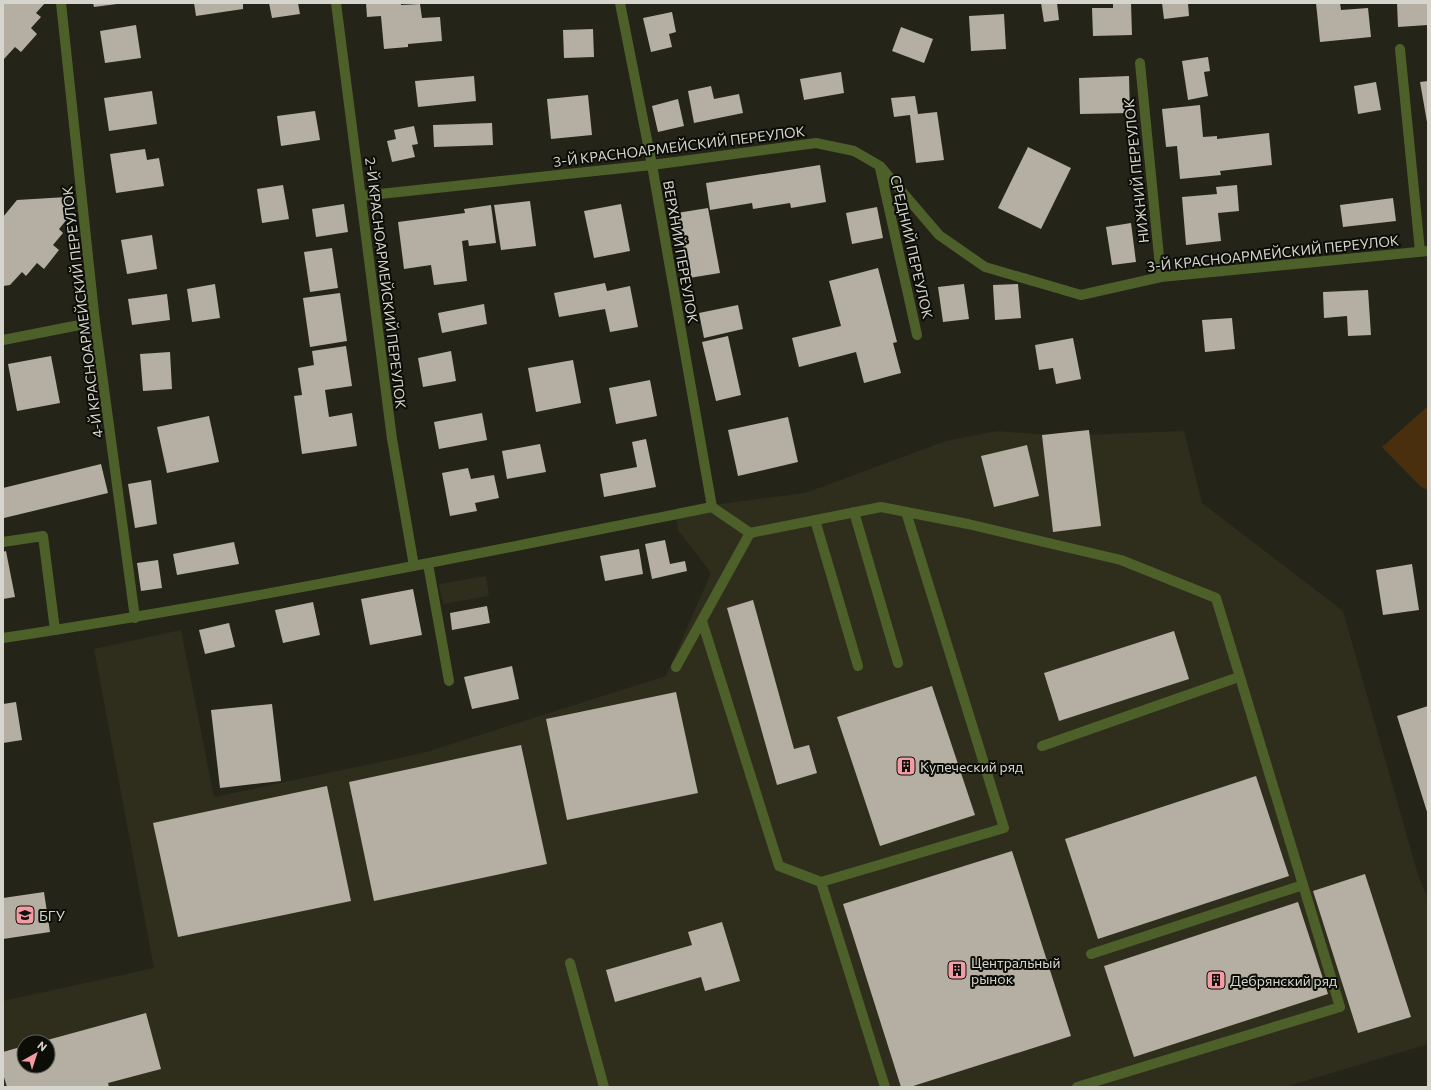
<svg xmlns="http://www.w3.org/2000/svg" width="1431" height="1090" font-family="Commissioner,sans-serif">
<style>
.built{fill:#2f2e1d;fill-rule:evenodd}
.green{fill:#492f0d}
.building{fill:#b4afa2}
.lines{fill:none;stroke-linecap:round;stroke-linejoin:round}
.service{stroke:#4d6029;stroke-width:10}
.minor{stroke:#4d6029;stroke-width:10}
.labels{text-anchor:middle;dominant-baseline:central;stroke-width:4;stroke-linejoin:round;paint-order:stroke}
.street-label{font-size:14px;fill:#d5d5ce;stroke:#0d0d08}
.poi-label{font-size:14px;fill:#d5d5ce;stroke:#0d0d08;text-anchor:start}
</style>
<rect width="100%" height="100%" fill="#242419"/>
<!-- built -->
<path class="built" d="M997,431L1060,436L1184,431L1202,503L1343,611L1418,875L1428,899V1044L1285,1087H3V1001L154,968L94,649L181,630L214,797L423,753L666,676L711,573L678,530L675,510L805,493L946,441ZM24,1042H48V1066H24Z
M486,576L489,596L443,604L439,584Z"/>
<!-- green -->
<path class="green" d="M1428,406V490L1421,487L1382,447Z"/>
<!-- building -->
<path class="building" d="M3,3H45L36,13L41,17L31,28L37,34L21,52L15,47L4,59Z
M93,3H117V4L94,7Z
M194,3H243V9L196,16Z
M269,3H298L300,14L272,18Z
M366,3H401V5L420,4L422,18L440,17L442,41L408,44V47L384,49L381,16L367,17Z
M1041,3H1057L1059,20L1044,22Z
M1113,3H1131L1132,35L1093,36L1092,8H1113Z
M1162,3H1188L1189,16L1164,19Z
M1316,3H1340L1341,10L1368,8L1371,37L1320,42Z
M1397,3H1428V25L1398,27Z
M672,12L676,32L669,34L672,47L651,52L643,18Z
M1004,14L1006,49L971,51L969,16Z
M136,25L141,58L105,63L100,31Z
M901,27L933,39L924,63L892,51Z
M593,29L594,57L564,58L563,30Z
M1208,57L1210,71L1204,72L1208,96L1188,100L1182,61Z
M841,72L844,93L804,100L800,79Z
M474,76L476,101L418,107L415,81Z
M1129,76L1130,113L1080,114L1079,78Z
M1428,81V122H1427L1420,82Z
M1376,82L1381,110L1358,114L1354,86Z
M711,86L714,99L739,94L743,113L694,123L688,91Z
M152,91L157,124L109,131L104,98Z
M588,95L592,135L551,139L547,99Z
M915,96L918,114L937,112L944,160L916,163L910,115L894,117L891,98Z
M678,99L684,126L658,132L652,106Z
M1200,105L1203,137L1217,136V139L1269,133L1272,165L1220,171L1221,175L1180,179L1177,146L1166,147L1162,109Z
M315,111L320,140L281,146L277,116Z
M492,123L493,145L434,147L433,125Z
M414,126L418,144L412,145L415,157L392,162L387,141L396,139L394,130Z
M1028,147L1071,168L1041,229L998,208Z
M145,149L147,160L159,158L164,186L116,193L110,154Z
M820,165L826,202L791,208L790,203L753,209L752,203L710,210L706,183Z
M283,185L289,219L262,223L257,189Z
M1237,185L1239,211L1218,213L1221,241L1186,245L1182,197L1217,194L1216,187Z
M67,197L68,218L59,229L63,233L53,245L59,250L44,269L37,263L26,276L22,272L10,285L3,286V217L17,200Z
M1393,198L1396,221L1343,227L1340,205Z
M530,201L536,246L501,250L494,205Z
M344,204L348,232L316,237L312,209Z
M621,204L630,251L594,258L584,211Z
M491,205L496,243L469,246L468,240L462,241L467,281L434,285L431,265L404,269L398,222L465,213L464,209Z
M877,207L883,238L852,244L846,213Z
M708,208L720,273L689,278L677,213Z
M1131,223L1136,262L1112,265L1106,227Z
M152,235L157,269L127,274L121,240Z
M332,248L338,288L310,292L304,252Z
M878,268L897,342L893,343L901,373L864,383L856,352L799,367L792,338L841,326L829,281Z
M605,283L607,291L630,286L638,327L610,332L605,309L559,317L554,293Z
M215,284L220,318L192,322L187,289Z
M964,284L969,319L943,322L938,287Z
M1018,284L1021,318L995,320L993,285Z
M1368,290L1371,335L1348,336L1347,316L1324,318L1323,292Z
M340,293L347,341L310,347L303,298Z
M167,294L170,320L132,325L128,299Z
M484,304L487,324L442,333L438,313Z
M738,305L743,329L704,338L699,313Z
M1232,318L1235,349L1205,352L1202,320Z
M728,336L741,395L716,401L702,342Z
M1073,338L1081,379L1056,384L1053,368L1039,370L1035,345Z
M346,346L352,386L325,390L329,417L352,413L357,446L302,454L294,396L302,395L298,368L314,365L312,351Z
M451,351L456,381L423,387L418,358Z
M170,352L172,389L143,391L140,354Z
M51,356L60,403L17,411L8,364Z
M573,360L581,403L536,412L528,368Z
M650,380L657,416L616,424L609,388Z
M482,413L487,440L439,449L434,422Z
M209,416L219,462L167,473L157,427Z
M788,417L798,462L738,476L728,430Z
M1089,430L1101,526L1053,532L1042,435Z
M646,439L656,487L604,497L600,474L637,467L632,442Z
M540,444L546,472L507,479L502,451Z
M1027,445L1039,496L994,507L981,456Z
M101,464L108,493L4,518L3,488Z
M468,468L471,479L494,475L499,498L475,503L477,511L450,516L442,473Z
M151,480L157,524L135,528L128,484Z
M665,540L670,564L685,561L687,571L652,579L645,544Z
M234,542L239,564L177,575L173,554Z
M639,549L643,574L605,581L600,556Z
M6,551L15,597L3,599V552Z
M158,560L162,588L141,591L137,563Z
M1412,564L1419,610L1383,615L1376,570Z
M413,589L422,635L370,645L361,599Z
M753,600L794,749L809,745L817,773L777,785L727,608Z
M313,602L320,635L283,643L275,610Z
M487,606L490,623L452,630L450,613Z
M229,623L235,647L205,654L199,630Z
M1174,631L1189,679L1059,721L1044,673Z
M512,666L519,699L472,709L464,677Z
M932,686L975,815L880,846L837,717Z
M676,692L698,793L567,820L546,719Z
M16,702L22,740L3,743V704Z
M272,704L281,781L220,788L211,710Z
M1428,706V815L1397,716Z
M521,745L547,864L374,901L349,782Z
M1256,776L1289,876L1098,939L1065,839Z
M327,786L351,901L178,937L153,823Z
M1012,851L1071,1036L910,1087H901L843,904Z
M1365,874L1411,1017L1358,1033L1313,891Z
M44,892L50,932L3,939V898Z
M1298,902L1328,994L1134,1057L1104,966Z
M722,922L740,981L705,991L701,977L615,1002L606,970L692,945L688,932Z
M146,1013L161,1069L108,1083L109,1087H7L3,1074V1052L24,1046V1066H48V1042H40Z"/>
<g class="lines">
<!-- service -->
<path class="service" d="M1400,49L1420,251
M3,340L95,322
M854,512L898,663
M815,520L858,666
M3,542L43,536L55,630
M428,564L449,681
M702,621L779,866L821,882L1004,828L906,512
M676,667L750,533
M1042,746L1233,679
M821,882L885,1087
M1091,954L1303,885
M570,963L604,1087
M1077,1087L1340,1007"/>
<!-- minor -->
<path class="minor" d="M61,3L95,322L135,618
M336,3L392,439L414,566
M620,3L652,165L712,507
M1140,63L1161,277
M880,168L917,335
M361,196L652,165L816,143L854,151L880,166L939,235L985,267L1081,295L1161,277L1428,251
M3,638C241,602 476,554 712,507L750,533L881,507L968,524L1121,560L1216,598L1340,1007"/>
</g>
<!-- icons -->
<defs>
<symbol id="building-square" viewBox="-11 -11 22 22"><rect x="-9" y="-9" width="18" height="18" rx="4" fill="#f49aa2" stroke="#0d0d08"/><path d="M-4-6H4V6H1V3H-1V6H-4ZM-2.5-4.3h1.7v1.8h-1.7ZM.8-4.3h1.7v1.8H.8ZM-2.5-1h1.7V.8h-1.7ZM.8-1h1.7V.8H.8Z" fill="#111"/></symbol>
<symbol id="university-square" viewBox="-11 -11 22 22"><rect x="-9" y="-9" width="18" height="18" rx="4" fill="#f49aa2" stroke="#0d0d08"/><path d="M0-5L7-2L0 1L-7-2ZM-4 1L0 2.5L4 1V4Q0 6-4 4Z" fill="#111"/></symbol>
</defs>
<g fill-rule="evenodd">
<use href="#building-square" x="895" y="755" width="22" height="22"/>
<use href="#university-square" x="14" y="904" width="22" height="22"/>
<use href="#building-square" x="946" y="959" width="22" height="22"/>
<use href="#building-square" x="1205" y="969" width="22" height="22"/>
</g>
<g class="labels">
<!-- street labels -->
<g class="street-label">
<text transform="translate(679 146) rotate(-7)">3-Й КРАСНОАРМЕЙСКИЙ ПЕРЕУЛОК</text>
<text transform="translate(1136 171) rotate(-96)">НИЖНИЙ ПЕРЕУЛОК</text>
<text transform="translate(912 247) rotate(77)">СРЕДНИЙ ПЕРЕУЛОК</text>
<text transform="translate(681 252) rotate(80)">ВЕРХНИЙ ПЕРЕУЛОК</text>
<text transform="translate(1273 253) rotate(-6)">3-Й КРАСНОАРМЕЙСКИЙ ПЕРЕУЛОК</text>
<text transform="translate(386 283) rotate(83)">2-Й КРАСНОАРМЕЙСКИЙ ПЕРЕУЛОК</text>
<text transform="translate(82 312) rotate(-97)">4-Й КРАСНОАРМЕЙСКИЙ ПЕРЕУЛОК</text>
</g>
<!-- poi labels -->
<g class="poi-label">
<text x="920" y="766">Купеческий ряд</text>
<text x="39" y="915">БГУ</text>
<text x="971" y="962">Центральный<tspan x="971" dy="16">рынок</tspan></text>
<text x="1230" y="980">Дебрянский ряд</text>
</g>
</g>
<!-- border -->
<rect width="1431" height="1090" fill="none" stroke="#d5d5ce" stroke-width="8"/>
<!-- north arrow -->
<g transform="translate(36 1054) rotate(39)"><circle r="19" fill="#0d0d08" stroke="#5d5d57"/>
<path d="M0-3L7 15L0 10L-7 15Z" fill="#f49aa2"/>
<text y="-6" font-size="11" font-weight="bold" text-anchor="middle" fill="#d5d5ce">N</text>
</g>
</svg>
